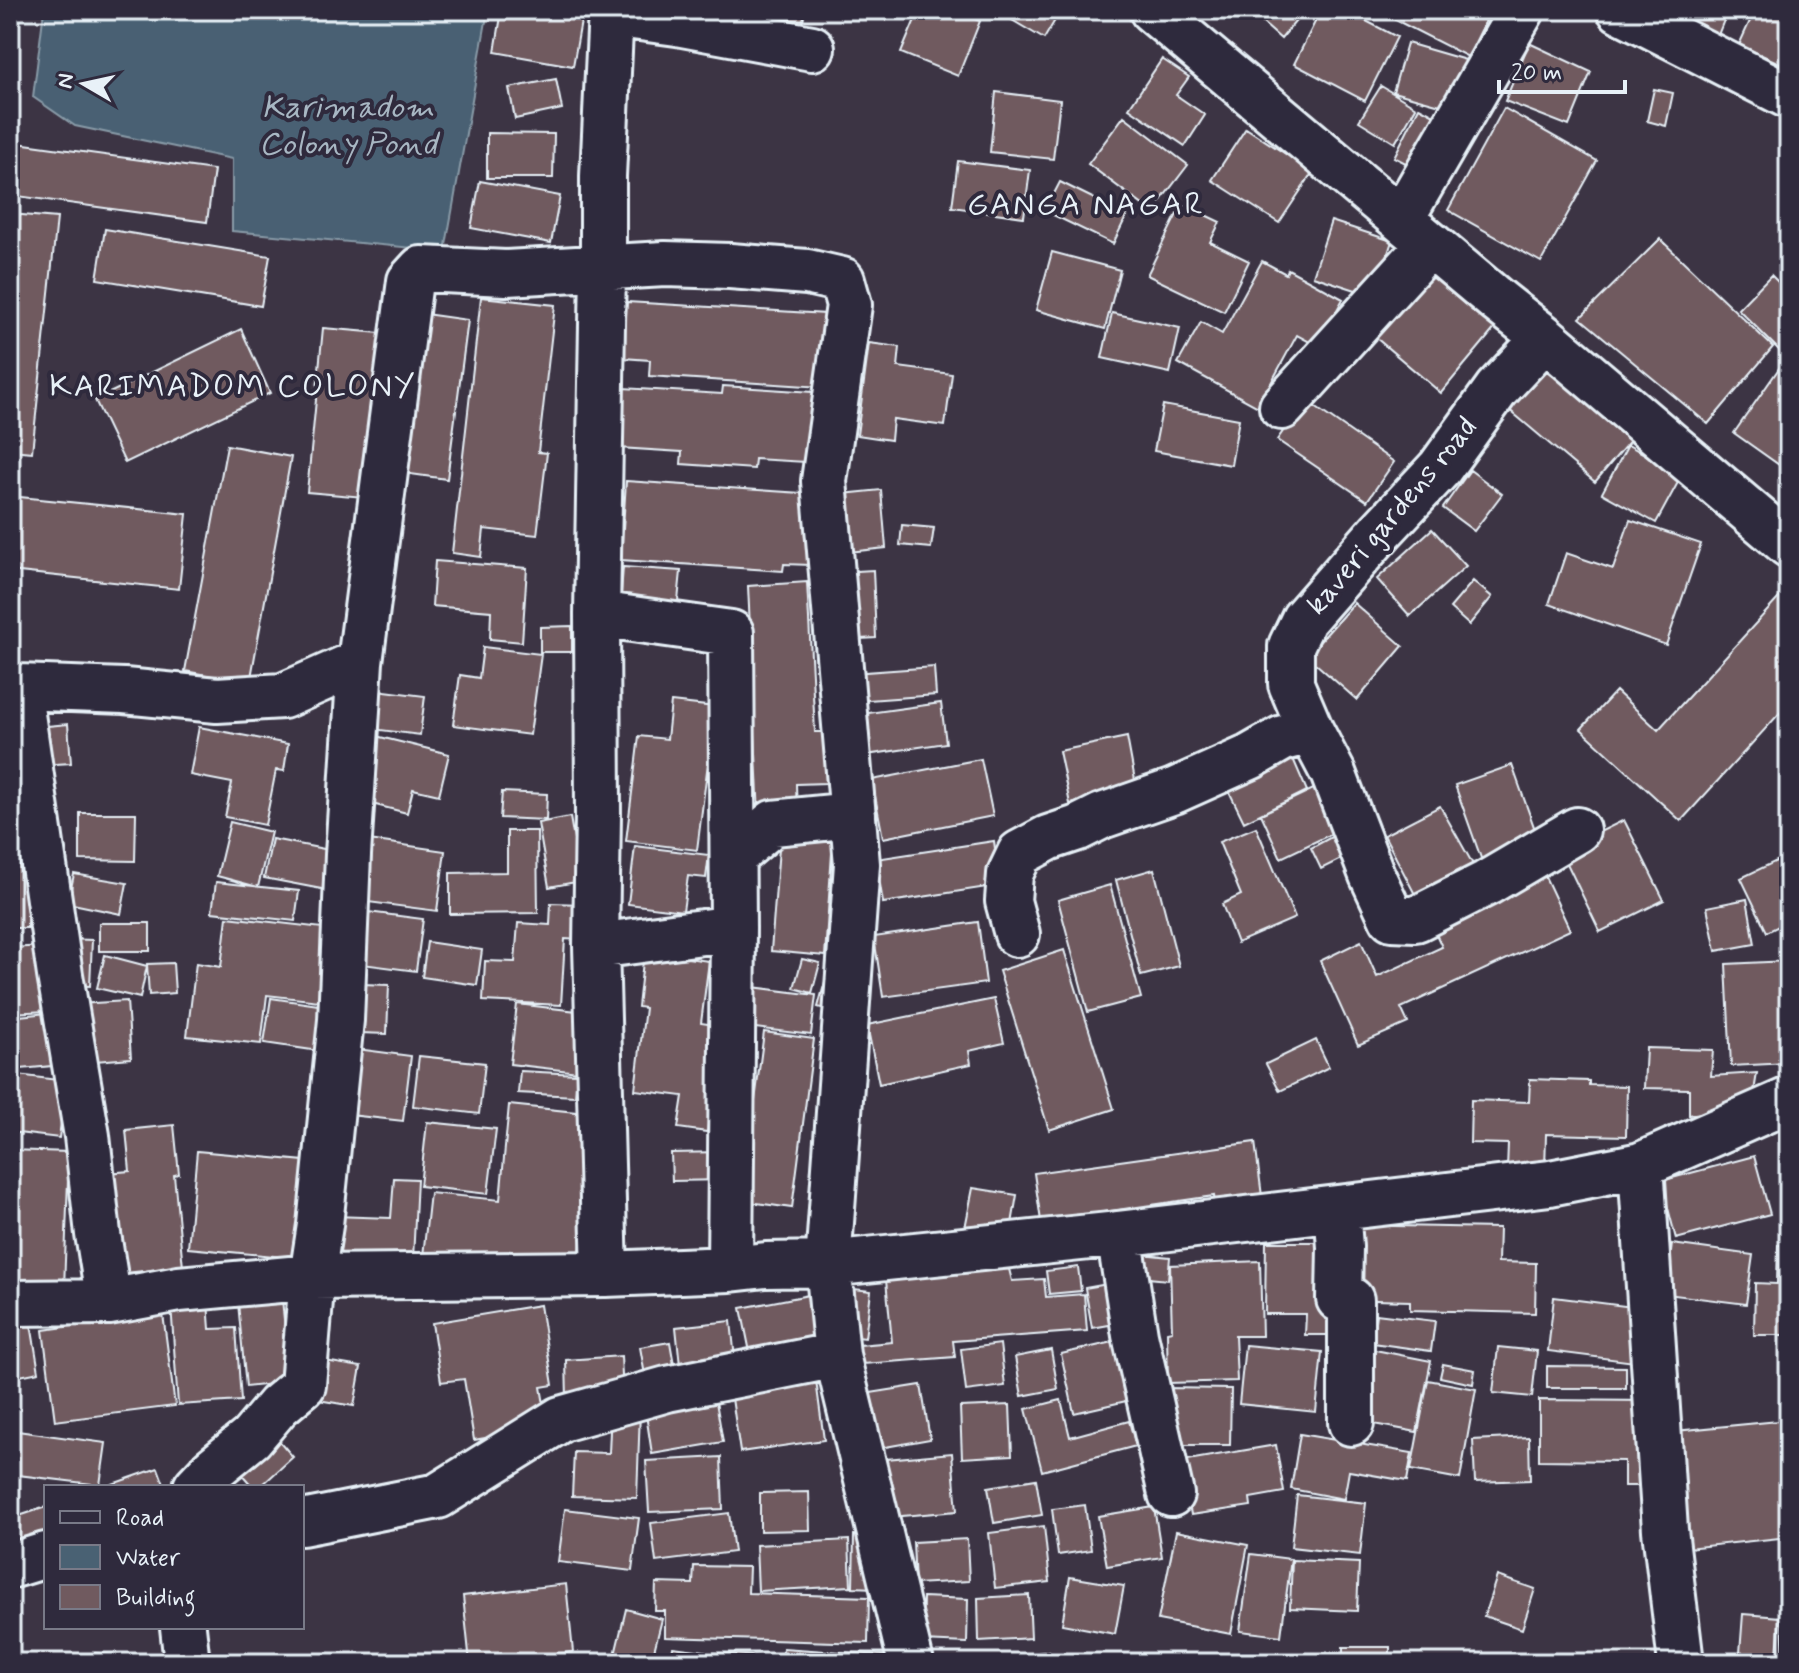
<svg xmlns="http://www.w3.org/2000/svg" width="1799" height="1673" font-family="Mynerve,sans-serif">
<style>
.water{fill:#496173;stroke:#899ba8;stroke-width:2}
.building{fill:#705a5f;stroke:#e8f1f8;stroke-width:2}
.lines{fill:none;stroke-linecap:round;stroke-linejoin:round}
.minor-casing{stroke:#e8f1f8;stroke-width:50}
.minor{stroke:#2f2a3d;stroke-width:44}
.labels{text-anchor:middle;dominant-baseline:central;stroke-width:8;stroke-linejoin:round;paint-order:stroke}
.street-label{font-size:30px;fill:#e8f1f8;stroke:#2f2a3d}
.water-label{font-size:32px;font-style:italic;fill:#a8b7c3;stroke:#2f2a3d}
.neighbourhood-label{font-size:32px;letter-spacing:2px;fill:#e8f1f8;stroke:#2f2a3d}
</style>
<rect width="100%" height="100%" fill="#3c3444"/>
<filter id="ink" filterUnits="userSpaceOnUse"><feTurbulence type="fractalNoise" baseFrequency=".0125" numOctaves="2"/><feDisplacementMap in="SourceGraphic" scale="16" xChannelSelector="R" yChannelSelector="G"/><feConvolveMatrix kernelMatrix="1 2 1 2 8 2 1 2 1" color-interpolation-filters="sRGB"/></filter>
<g filter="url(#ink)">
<!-- water -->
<path class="water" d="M44,10H488L445,251L232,231V159L75,126L33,97Z"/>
<!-- building -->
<path class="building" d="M502,10H583L573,66L495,52Z
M742,10H805L799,43L738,32Z
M919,10H953L980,21L958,76L901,53Z
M995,10H1061L1044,39Z
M1248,10H1305L1281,39Z
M1321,10H1345L1397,37L1365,101L1294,64Z
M1376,10H1491L1468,57Z
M1650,10H1728L1716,40Z
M1755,10H1789V67L1739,45Z
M1407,43L1469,61L1455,109L1393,92Z
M1529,43L1591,72L1569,126L1505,101Z
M1162,59L1189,77L1176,95L1205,115L1185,146L1129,108Z
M556,79L562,109L515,119L509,88Z
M1381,86L1416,107L1395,143L1359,121Z
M1654,89L1673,93L1666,126L1647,121Z
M996,92L1060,100L1053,159L990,152Z
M1419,107L1444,120L1419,170L1394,157Z
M1504,108L1597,161L1541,262L1448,210Z
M1124,116L1188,165L1152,212L1088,164Z
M1246,128L1313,172L1279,223L1212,180Z
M487,133L554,134L553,178H487Z
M10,142L214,170L207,222L10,195Z
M958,161L1030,170L1024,217L952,207Z
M480,181L560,196L551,243L471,228Z
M1060,182L1127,215L1113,244L1045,211Z
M1182,204L1220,222L1210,242L1249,261L1224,312L1147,275Z
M10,214L57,218L32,452L10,450Z
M1331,221L1392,241L1374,296L1313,276Z
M105,229L270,256L261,306L97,279Z
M1660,239L1773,347L1708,424L1580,318Z
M1052,252L1120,270L1105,329L1036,310Z
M1262,261L1286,274L1288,269L1343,299L1317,346L1297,335L1258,407L1178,363L1201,322L1222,334Z
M1430,270L1496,327L1441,393L1375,337Z
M1771,275L1789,293V344L1781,352L1738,309Z
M481,297L555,305L538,452L547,453L537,535L484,529L481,557L452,553Z
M627,302L826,314L822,387L649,376L650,360L623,358Z
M1112,313L1180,328L1170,373L1102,358Z
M425,314L468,320L447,479L403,473Z
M323,328L380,333L364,497L307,492Z
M241,329L270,393L125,463L95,400Z
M869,343L900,347L898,367L952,374L945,426L893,419L891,440L857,435Z
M1789,354V472L1734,433Z
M1545,362L1633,437L1595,482L1507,408Z
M723,386L828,393L823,463L755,459L754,469L681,464L682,452L619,448L623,388L722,394Z
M1305,400L1394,462L1367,501L1277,440Z
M1163,405L1239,419L1231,465L1154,451Z
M227,445L291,457L250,683L185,671Z
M1628,445L1682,475L1656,523L1602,493Z
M1470,470L1502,494L1474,531L1443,508Z
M626,481L816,494L811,565L784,564L783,571L621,560Z
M881,490L886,548L839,553L833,495Z
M10,496L187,514L179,589L10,571Z
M1630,520L1701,544L1666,645L1549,604L1566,553L1613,569Z
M902,525L934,528L931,548L900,545Z
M1432,529L1466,566L1410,616L1377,579Z
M435,561L527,568L522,642L490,639L491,611L432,606Z
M623,567L681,571L677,611L620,607Z
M873,570L876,638L844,640L840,572Z
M1473,581L1492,597L1469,625L1450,608Z
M807,582L815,732H824L826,783L796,784L797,814L759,816L748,586Z
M1789,587V703L1681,821L1581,729L1616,691L1658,730Z
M1354,603L1403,646L1357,700L1307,656Z
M572,626V652H540V627Z
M483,647L541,654L530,735L453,725L460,675L479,678Z
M934,667L936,695L855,701L852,673Z
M369,689L425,696L420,735L364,728Z
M671,702L715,707L697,850L626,841L639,736L667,739Z
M941,703L946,743L866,755L861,714Z
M68,724L71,763L40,765L37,727Z
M199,727L288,744L284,771L276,770L265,825L225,817L232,783L190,775Z
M376,736L449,754L439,795L413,789L407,813L360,801Z
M1127,737L1137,791L1070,804L1059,751Z
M1288,747L1307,791L1244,822L1222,777Z
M981,759L993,816L883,838L872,780Z
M1512,765L1539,841L1482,861L1455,785Z
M10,771L22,827H10Z
M1330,781L1350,825L1281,858L1261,814Z
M502,792L547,794L546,820L500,818Z
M1440,806L1479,875L1421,906L1384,835Z
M80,813H136L135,861L80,860Z
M570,817L581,881L549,887L538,823Z
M1624,820L1664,900L1600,932L1561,851Z
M230,822L271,832L258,887L217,876Z
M1256,827L1295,918L1237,943L1222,904L1241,895L1219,842Z
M1346,829L1357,851L1321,869L1311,848Z
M507,831H537L538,913L450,914V873L507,872Z
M780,835L833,838L825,956L771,951Z
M272,839L340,852L332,891L264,878Z
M369,840L445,851L437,911L360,901Z
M994,841L1000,885L883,903L876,859Z
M635,846L709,855L706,878L688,876L683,911L628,904Z
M10,850H28L27,928H10Z
M1789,855V921L1767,932L1741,878Z
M1154,869L1179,966L1141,976L1116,880Z
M1542,870L1570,930L1401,1008L1408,1023L1358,1045L1320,961L1361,941L1377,977L1442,947L1430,921Z
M74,874L127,883L121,914L68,903Z
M216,882L299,891L295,921L212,912Z
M1110,885L1141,998L1088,1012L1058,900Z
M1747,899L1755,944L1716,951L1707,907Z
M551,903L582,904L580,940L565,939L561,1005L483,1001L485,961L515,962L518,923L550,925Z
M368,912L423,919L416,971L362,964Z
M227,917L332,929L323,969L319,1001L267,995L261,1044L187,1036L196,963L221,967Z
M978,922L986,983L883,997L874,937Z
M99,923H150V951H99Z
M66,939L92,940L90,986L64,985Z
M427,942L482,950L477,985L422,977Z
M44,946L47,1011L10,1013V948Z
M1064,950L1114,1109L1049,1130L999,971Z
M644,952L709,961L701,1023L721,1026L707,1132L678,1128L683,1096L635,1090L645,1008L638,1007Z
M105,955L147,966L140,998L97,988Z
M802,959L820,963L812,993L794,988Z
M1788,961L1789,1063L1731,1066L1726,964Z
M173,963L175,993L149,995L147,964Z
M826,978L844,983L836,1012L818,1007Z
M362,984L389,985L387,1034L360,1033Z
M752,987L816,995L811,1035L747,1027Z
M271,998L332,1007L326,1052L264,1043Z
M994,999L1004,1043L969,1051L971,1064L879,1084L867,1025Z
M127,1001L131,1058L83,1062L78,1004Z
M517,1004L585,1012L578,1072L510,1064Z
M47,1013L52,1066L10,1070V1017Z
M764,1032L814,1039L792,1208L742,1201Z
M1316,1040L1329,1067L1280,1091L1266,1064Z
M349,1048L411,1056L403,1121L341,1114Z
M1646,1048L1713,1050L1711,1076L1757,1073L1752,1104L1689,1115V1089L1644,1088Z
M419,1056L485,1063L479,1114L413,1106Z
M520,1071L577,1074L575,1096L518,1093Z
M10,1074L66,1081L59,1138L10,1132Z
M1530,1079L1589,1081V1085L1627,1086L1626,1136L1546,1134L1545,1170L1507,1169L1508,1144L1470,1143L1471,1100L1529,1102Z
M509,1105L595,1114L578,1271L423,1256L430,1193L500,1200Z
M427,1122L496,1129L488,1194L420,1186Z
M174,1125L179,1174L174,1175L183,1267L105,1275L95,1174L130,1171L126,1130Z
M1255,1142L1263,1204L1216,1210L1214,1196L1041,1221L1034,1173Z
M10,1150L69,1152L64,1288L10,1286Z
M197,1151L315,1162L306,1259L188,1248Z
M723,1152L725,1180L672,1181L671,1153Z
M1754,1156L1770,1214L1676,1239L1661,1181Z
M394,1178L417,1179L413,1259L332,1256L334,1216L391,1218Z
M973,1188L1017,1195L1009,1241L964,1233Z
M1342,1225L1499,1228L1498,1262L1536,1263L1535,1313L1410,1310V1301L1340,1299Z
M1266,1242H1337L1349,1335H1305L1306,1314H1265Z
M1672,1244L1753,1255L1746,1304L1666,1294Z
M1778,1245H1789V1335H1754L1755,1283L1777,1284Z
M1141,1254L1170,1257L1168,1280L1138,1277Z
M1260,1261L1262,1336H1235L1237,1381L1168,1383L1167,1332L1172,1331L1170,1265Z
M1078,1267L1081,1291L1049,1294L1046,1271Z
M1009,1269L1012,1281L1044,1279L1046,1297L1084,1294L1087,1331L953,1341L955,1357L850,1365L848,1346L892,1342L886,1280Z
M1119,1282L1126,1322L1092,1328L1085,1288Z
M846,1288L871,1291L865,1338L841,1335Z
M814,1294L824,1348L752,1362L741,1308Z
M1554,1297L1649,1309L1642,1363L1548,1351Z
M282,1299L290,1382L246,1387L238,1303Z
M208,1302L210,1329L236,1328L241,1401L178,1405L171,1304Z
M540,1305L553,1385L541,1387L548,1427L474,1440L464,1379L441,1382L432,1323Z
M163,1314L175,1406L55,1421L43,1330Z
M1376,1314L1435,1321L1431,1351L1372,1343Z
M731,1321L736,1369L681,1375L676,1327Z
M31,1324L39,1372L10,1378V1328Z
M1122,1340L1135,1399L1074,1413L1061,1354Z
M670,1342L676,1376L646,1381L640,1347Z
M1000,1344L1005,1386L966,1391L961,1349Z
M1245,1345L1322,1352L1316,1412L1239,1404Z
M1498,1347L1537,1351L1532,1397L1493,1393Z
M1370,1349L1431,1361L1417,1432L1357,1421Z
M1051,1350L1058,1389L1022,1396L1015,1357Z
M621,1356L623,1396L567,1398L566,1360Z
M313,1359L361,1367L354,1406L306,1398Z
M1443,1364L1475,1370L1473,1384L1440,1377Z
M1547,1366L1626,1367V1388H1547Z
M815,1373L824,1440L740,1452L730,1385Z
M1428,1380L1476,1389L1460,1479L1411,1470Z
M921,1385L930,1439L874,1449L864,1394Z
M1165,1388L1231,1389L1230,1445H1164Z
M714,1390L723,1442L652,1454L644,1401Z
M1061,1400L1070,1437L1129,1421L1136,1446L1042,1471L1026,1409Z
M1539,1400L1652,1401L1651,1486H1624V1461L1539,1460Z
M1010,1405L1012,1455L962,1458L960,1407Z
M611,1409L640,1410L637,1498L572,1496L574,1452L609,1453Z
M1789,1420V1537L1678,1549L1665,1432Z
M10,1430L106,1443L100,1485L10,1474Z
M270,1430L293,1457L260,1487H253L233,1464Z
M1300,1434L1412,1453L1407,1481L1349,1471L1344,1499L1291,1489Z
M1529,1437L1530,1480L1475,1482L1473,1440Z
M1276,1445L1284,1492L1250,1498L1251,1506L1191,1515L1182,1461Z
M952,1453L957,1511L891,1517L886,1459Z
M721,1457L723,1509L649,1512L646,1461Z
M158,1468L165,1487H104Z
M1036,1479L1042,1515L994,1523L988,1487Z
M809,1492L810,1530L760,1531V1493Z
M1297,1495L1366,1503L1360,1555L1291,1547Z
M1085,1505L1091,1550L1058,1555L1052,1509Z
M46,1507V1546L10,1559V1519Z
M1154,1507L1162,1557L1107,1566L1098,1516Z
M565,1509L639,1518L632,1571L558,1562Z
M729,1513L734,1552L656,1562L651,1523Z
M1044,1526L1050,1582L995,1588L989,1533Z
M1176,1531L1248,1545L1231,1634L1158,1620Z
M854,1535L876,1536L874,1588L853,1587Z
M967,1539L969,1581L915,1584L913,1542Z
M849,1540L851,1586L758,1591L756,1545Z
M1251,1554L1291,1559L1281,1636L1240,1631Z
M1292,1560L1359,1563L1357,1611L1290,1608Z
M694,1566L749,1567L748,1593L869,1597L868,1643L665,1637V1611H655L656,1583L693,1584Z
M1497,1576L1535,1589L1522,1629L1484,1616Z
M1070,1577L1124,1586L1115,1634L1062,1624Z
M566,1584L573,1652L470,1663L463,1596Z
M1029,1595L1031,1638L979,1641L978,1598Z
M923,1597L968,1599L967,1643L922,1641Z
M626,1609L662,1619L651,1663H613Z
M1743,1614L1780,1617L1777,1656L1740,1653Z
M1782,1616H1789V1663H1784Z
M673,1647L705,1651L703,1663H671Z
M1343,1647H1390V1663H1343Z
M783,1648L909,1657L908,1663H782Z
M1049,1651L1051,1663H1010L1009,1658Z
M95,1653L165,1662V1663H94Z
M713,1653L777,1657V1663H712Z
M1337,1658V1663H1297V1660Z"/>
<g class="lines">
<defs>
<path id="minor" d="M1152,10L1498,301L1545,338L1789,545
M1620,10L1789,96
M611,14L677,23L812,48
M1401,219L1522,10
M1545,338L1497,389L1440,468L1381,531L1304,619L1291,646V684L1311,731L1333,773L1372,875L1392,918L1416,919L1487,883L1577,830
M1282,407L1430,244
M597,614L731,633L733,928L730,1269
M10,685L18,687L124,691L217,700L283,696L360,662
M18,687L60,975L87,1136L98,1234L109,1302
M733,857L773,823L853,815
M1017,934L1008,901L1010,874L1020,853L1048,838L1078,828L1102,816L1174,791L1250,757L1283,738L1311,731
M596,946L733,928
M1641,1165L1665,1530L1681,1663
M1337,1209L1340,1247L1339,1299L1351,1300V1423
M1119,1234L1135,1335L1171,1494
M605,1274L596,946L598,814L597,614L603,267V176L611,10
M10,1303L109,1302L179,1289L312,1277L605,1274L730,1269L766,1265L828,1264L1119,1234L1550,1183L1641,1165L1789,1100
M196,1487L213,1469L251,1438L278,1406L303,1385L312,1277L320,1225L341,1020L348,855L360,662L410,281L421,269L506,273L665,264L730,266L807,272L842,280L849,305L824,481L857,864L828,1264L837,1355L911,1663
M302,1523L438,1496L561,1419L667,1389L837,1355
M10,1566L46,1555
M183,1627L187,1663"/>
</defs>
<!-- minor casing -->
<use href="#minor" class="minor-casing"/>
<!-- minor -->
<use href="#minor" class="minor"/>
</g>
</g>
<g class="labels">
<!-- street labels -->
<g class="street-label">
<text transform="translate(1392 516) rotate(-50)">kaveri gardens road</text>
</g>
<!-- water labels -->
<g class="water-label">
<text x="348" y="108">Karimadom<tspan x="348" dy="37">Colony Pond</tspan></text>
</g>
<!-- neighbourhood labels -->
<g class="neighbourhood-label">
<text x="1086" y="205">GANGA NAGAR</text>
<text x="233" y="387">KARIMADOM COLONY</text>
</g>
</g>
<!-- margin -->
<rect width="1799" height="1673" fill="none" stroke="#2f2a3d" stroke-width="40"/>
<rect x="20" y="20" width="1759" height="1633" fill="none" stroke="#e8f1f8" stroke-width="3" filter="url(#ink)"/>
<!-- legend -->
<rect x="44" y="1485" width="260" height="144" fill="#2f2a3d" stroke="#797a88" stroke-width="2"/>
<rect x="60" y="1511" width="40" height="12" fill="#2f2a3d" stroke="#797a88" stroke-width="2"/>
<text x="116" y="1525" font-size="24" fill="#e8f1f8">Road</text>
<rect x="60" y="1545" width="40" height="24" fill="#496173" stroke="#797a88" stroke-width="2"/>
<text x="116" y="1565" font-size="24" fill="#e8f1f8">Water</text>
<rect x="60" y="1585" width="40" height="24" fill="#705a5f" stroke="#797a88" stroke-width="2"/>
<text x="116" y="1605" font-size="24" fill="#e8f1f8">Building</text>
<!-- north arrow -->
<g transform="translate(84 84) rotate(279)" stroke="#2f2a3d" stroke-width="6" paint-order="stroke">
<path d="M0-6L14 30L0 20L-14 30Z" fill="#e8f1f8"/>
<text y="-12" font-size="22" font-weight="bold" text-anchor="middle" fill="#e8f1f8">N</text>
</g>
<!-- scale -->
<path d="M1499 80v12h126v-12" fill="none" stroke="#e8f1f8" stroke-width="4"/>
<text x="1511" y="80" font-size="24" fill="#e8f1f8" stroke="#2f2a3d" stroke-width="6" paint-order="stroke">20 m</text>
</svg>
